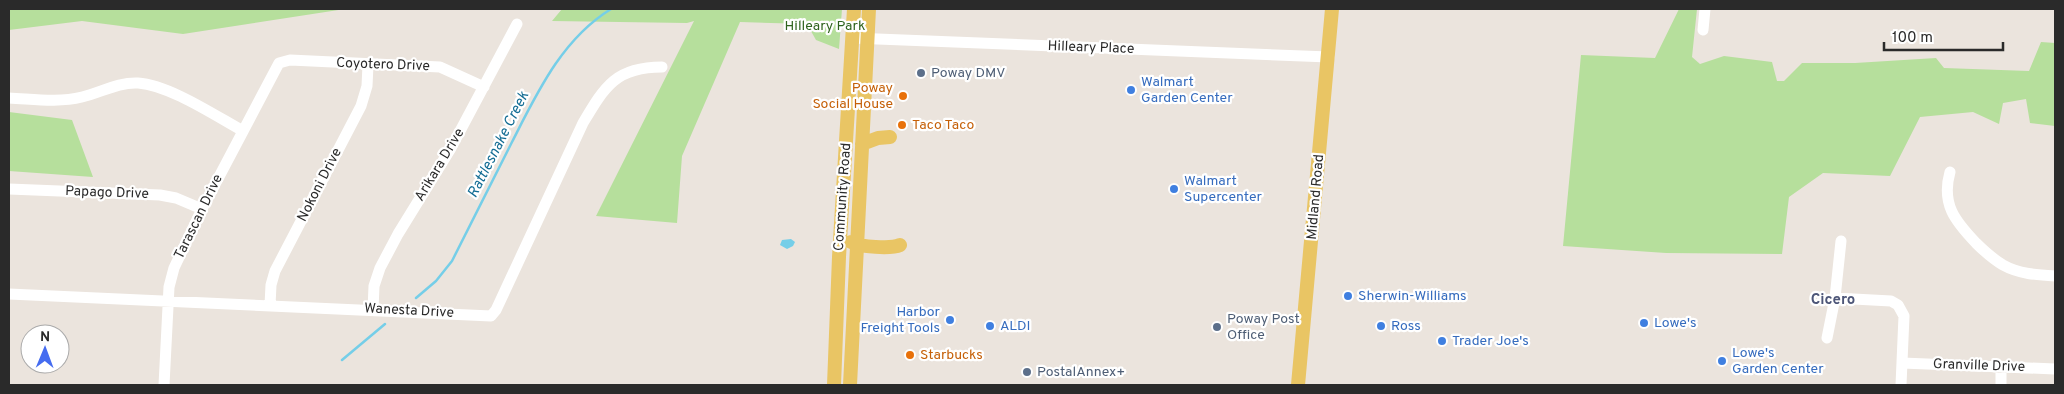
<svg xmlns="http://www.w3.org/2000/svg" width="2064" height="394" font-family="Overpass,sans-serif">
<style>
.green{fill:#b6df9c}
.water{fill:#75cee8}
.lines{fill:none;stroke-linecap:round;stroke-linejoin:round}
.stream{stroke:#75cee8;stroke-width:2.5}
.minor{stroke:#fff;stroke-width:11}
.major{stroke:#e9c564;stroke-width:14}
.service-dot{fill:#5c6f8a;stroke:#fff;stroke-width:2}
.shop-dot{fill:#3f7fe0;stroke:#fff;stroke-width:2}
.food-dot{fill:#e8710a;stroke:#fff;stroke-width:2}
.labels{text-anchor:middle;dominant-baseline:central;stroke-width:4.5;stroke-linejoin:round;paint-order:stroke}
.park-label{font-size:14px;fill:#2f631e;stroke:#fff}
.street-label{font-size:14px;fill:#2a2a2a;stroke:#fff}
.service-label{font-size:14px;fill:#4e5e75;stroke:#fff;text-anchor:start}
.shop-label{font-size:14px;fill:#366cbe;stroke:#fff;text-anchor:start}
.food-label{font-size:14px;fill:#c56008;stroke:#fff;text-anchor:start}
.water-label{font-size:15px;font-style:italic;fill:#146d94;stroke:#fff}
.neighbourhood-label{font-size:15px;font-weight:bold;fill:#4d5678;stroke:#fff}
</style>
<rect width="100%" height="100%" fill="#ebe4dd"/>
<!-- green -->
<path class="green" d="M9,9H345L183,34L82,21L9,30Z
M562,9H842L839,49L816,40L807,24L740,22L682,156L677,223L596,216L694,21L687,23L552,21Z
M1679,9H1697L1692,57L1700,64L1724,56L1772,62L1777,81H1784L1802,63H1855L1936,58L1944,68L2029,71L2041,42L2055,43V126L2030,123L2026,99L2003,103L1999,124L1973,112L1920,117L1890,176L1823,173L1789,197L1782,254L1666,253L1563,246L1581,55L1655,58Z
M9,112L72,120L93,177L9,171Z"/>
<!-- water -->
<path class="water" d="M791,239L795,242L793,246L787,249L780,245L782,240Z"/>
<g class="lines">
<!-- stream -->
<path class="stream" d="M416,298L436,281L452,261C472,222 492,182 512,142C537,93 562,39 611,9
M342,360L385,324"/>
<!-- minor -->
<path class="minor" d="M1703,30L1705,9
M852,38L1329,57
M9,98C33,99 58,103 82,97C100,93 118,82 138,83C169,85 214,115 243,131
M1950,172C1941,204 1955,221 1976,243C1984,251 1993,259 2003,265C2019,274 2037,275 2055,276
M9,189L160,195L176,198L202,209
M9,294L491,316L496,310L583,123C605,86 616,67 662,67
M1835,298L1891,301L1898,305L1904,316L1901,385
M270,305L271,285L275,271L361,106L367,86L368,65
M373,310L374,286L380,268L398,234L451,148L517,24
M1827,338L1835,298L1841,241
M1902,363L2055,369
M164,385L169,287L174,268L202,209L279,63L290,60L440,67L484,87
M2001,385V368"/>
<!-- major -->
<path class="major" d="M862,144L878,138L890,137
M851,242C860,247 891,249 900,245
M834,385L839,257L854,9
M850,385L869,9
M1298,385L1332,9"/>
</g>
<!-- markers -->
<g class="service-dot">
<circle cx="921" cy="73" r="5"/>
<circle cx="1217" cy="327" r="5"/>
<circle cx="1027" cy="372" r="5"/>
</g>
<g class="shop-dot">
<circle cx="1131" cy="90" r="5"/>
<circle cx="1174" cy="189" r="5"/>
<circle cx="1348" cy="296" r="5"/>
<circle cx="950" cy="320" r="5"/>
<circle cx="1644" cy="323" r="5"/>
<circle cx="990" cy="326" r="5"/>
<circle cx="1381" cy="326" r="5"/>
<circle cx="1442" cy="341" r="5"/>
<circle cx="1722" cy="361" r="5"/>
</g>
<g class="food-dot">
<circle cx="903" cy="96" r="5"/>
<circle cx="902" cy="125" r="5"/>
<circle cx="910" cy="355" r="5"/>
</g>
<g class="labels">
<!-- park labels -->
<g class="park-label">
<text x="825" y="26">Hilleary Park</text>
</g>
<!-- street labels -->
<g class="street-label">
<text transform="translate(1091 48) rotate(2)">Hilleary Place</text>
<text transform="translate(383 65) rotate(2)">Coyotero Drive</text>
<text transform="translate(440 165) rotate(-59)">Arikara Drive</text>
<text transform="translate(320 185) rotate(-63)">Nokoni Drive</text>
<text transform="translate(107 193) rotate(2)">Papago Drive</text>
<text transform="translate(843 197) rotate(-86)">Community Road</text>
<text transform="translate(1316 197) rotate(-85)">Midland Road</text>
<text transform="translate(199 217) rotate(-64)">Tarascan Drive</text>
<text transform="translate(409 311) rotate(3)">Wanesta Drive</text>
<text transform="translate(1979 366) rotate(2)">Granville Drive</text>
</g>
<!-- service labels -->
<g class="service-label">
<text x="931" y="73">Poway DMV</text>
<text x="1227" y="319">Poway Post<tspan x="1227" dy="16">Office</tspan></text>
<text x="1037" y="372">PostalAnnex+</text>
</g>
<!-- shop labels -->
<g class="shop-label">
<text x="1141" y="82">Walmart<tspan x="1141" dy="16">Garden Center</tspan></text>
<text x="1184" y="181">Walmart<tspan x="1184" dy="16">Supercenter</tspan></text>
<text x="1358" y="296">Sherwin-Williams</text>
<text x="940" y="312" text-anchor="end">Harbor<tspan x="940" dy="16">Freight Tools</tspan></text>
<text x="1654" y="323">Lowe's</text>
<text x="1000" y="326">ALDI</text>
<text x="1391" y="326">Ross</text>
<text x="1452" y="341">Trader Joe's</text>
<text x="1732" y="353">Lowe's<tspan x="1732" dy="16">Garden Center</tspan></text>
</g>
<!-- food labels -->
<g class="food-label">
<text x="893" y="88" text-anchor="end">Poway<tspan x="893" dy="16">Social House</tspan></text>
<text x="912" y="125">Taco Taco</text>
<text x="920" y="355">Starbucks</text>
</g>
<!-- water labels -->
<g class="water-label">
<text transform="translate(499 145) rotate(-63)">Rattlesnake Creek</text>
</g>
<!-- neighbourhood labels -->
<g class="neighbourhood-label">
<text x="1833" y="300">Cicero</text>
</g>
</g>
<!-- border -->
<rect width="2064" height="394" fill="none" stroke="#2a2a2a" stroke-width="20"/>
<!-- north arrow -->
<g transform="translate(45 349) rotate(1)"><circle r="24" fill="#ffffff" stroke="#aaaaaa"/>
<path d="M0-4L9 19L0 12L-9 19Z" fill="#456cf0"/>
<text y="-8" font-size="14" font-weight="bold" text-anchor="middle" fill="#2a2a2a">N</text>
</g>
<!-- scale -->
<path d="M1884 42v8h119v-8" fill="none" stroke="#2a2a2a" stroke-width="2.5"/>
<text x="1892" y="42" font-size="15" fill="#2a2a2a" stroke="#ffffff" stroke-width="4" paint-order="stroke">100 m</text>
</svg>
